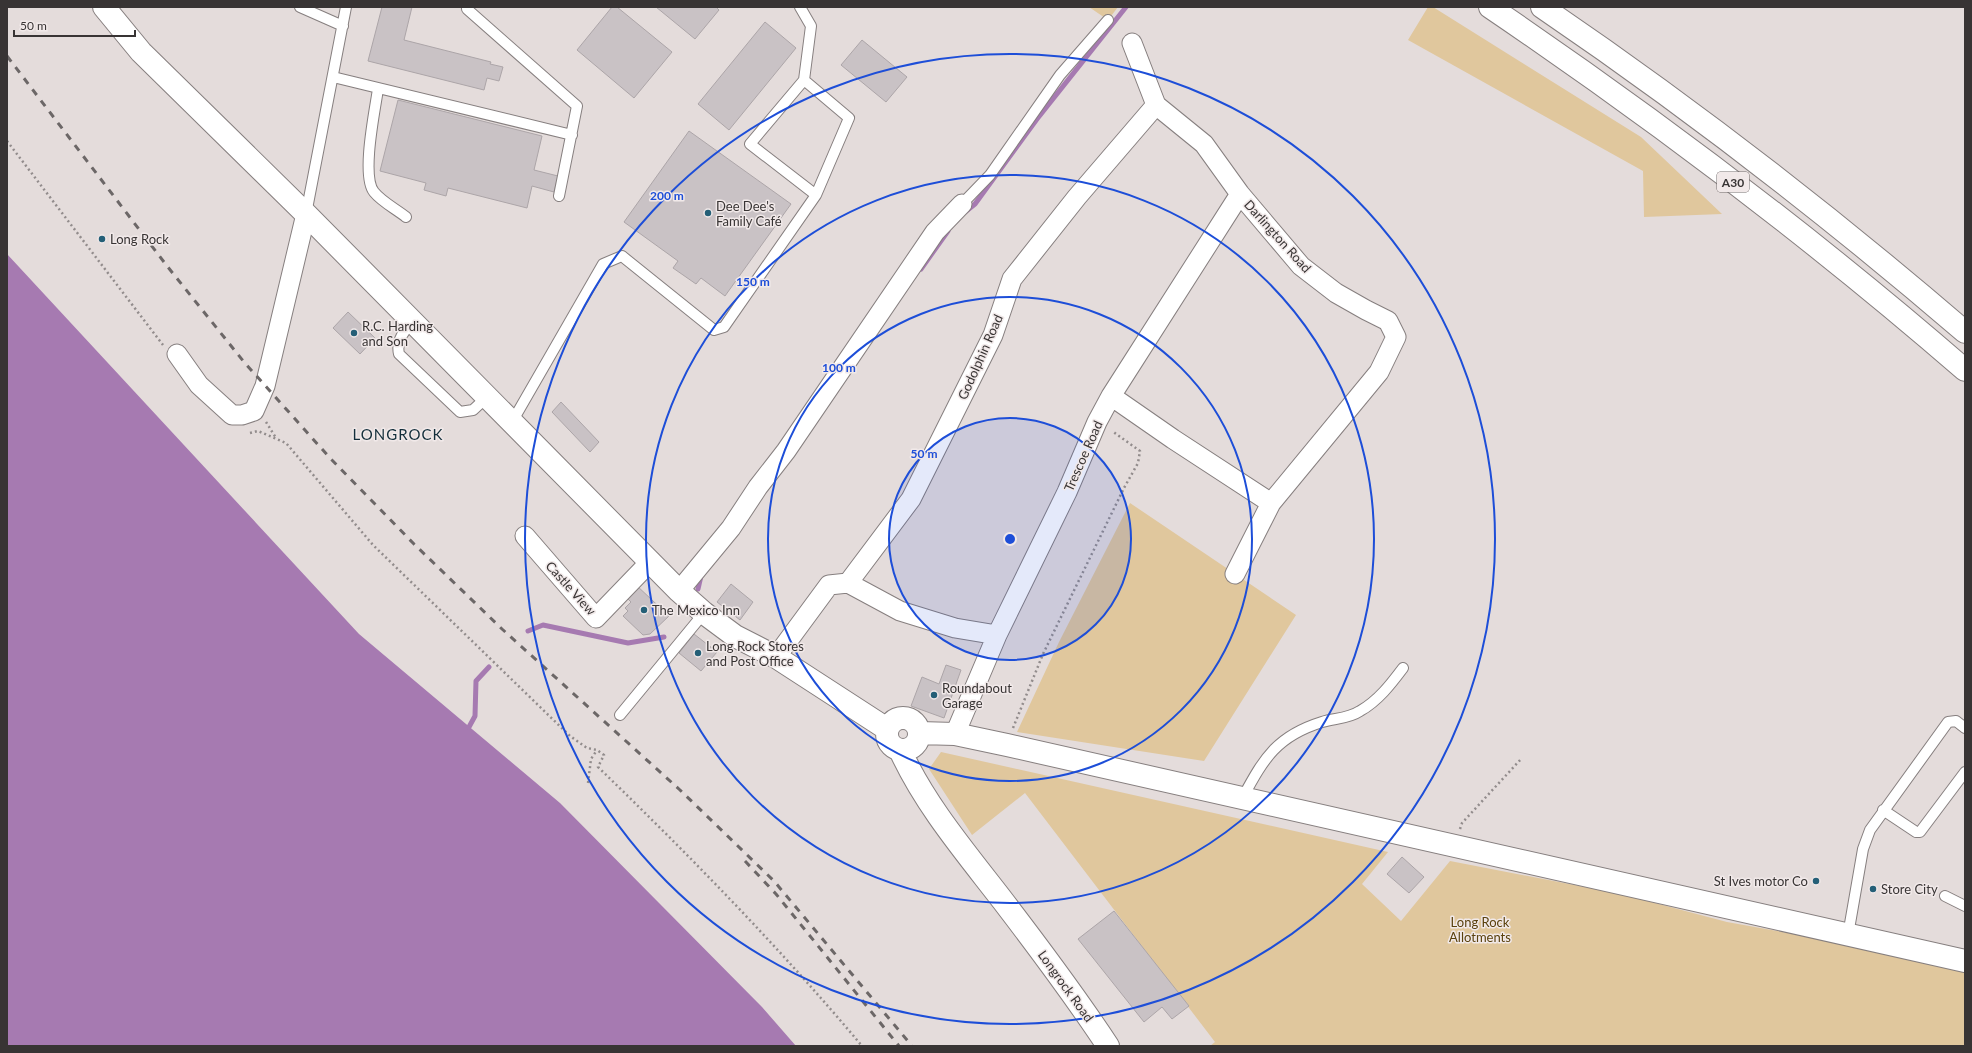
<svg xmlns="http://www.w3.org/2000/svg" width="1972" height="1053" font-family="Lato,sans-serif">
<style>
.green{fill:#e0c79d}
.water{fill:#a67ab1}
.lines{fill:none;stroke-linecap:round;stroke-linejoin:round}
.stream{stroke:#a67ab1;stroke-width:5}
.building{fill:#c9c2c5;stroke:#aca5a8}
.service-casing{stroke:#867f7f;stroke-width:12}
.minor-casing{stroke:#867f7f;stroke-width:21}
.tertiary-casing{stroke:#867f7f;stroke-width:24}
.trunk-casing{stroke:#867f7f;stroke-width:24}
.path{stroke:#928c8c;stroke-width:2.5;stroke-dasharray:2 3;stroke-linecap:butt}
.service{stroke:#fff;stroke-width:10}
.minor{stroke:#fff;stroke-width:19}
.tertiary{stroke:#fff;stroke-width:22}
.trunk{stroke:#fff;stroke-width:22}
.rail{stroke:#6c6767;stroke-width:3;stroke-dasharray:7 7;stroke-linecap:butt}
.ring{fill:none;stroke:#1d4ed8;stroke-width:2}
.poi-dot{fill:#245f77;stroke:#f1e9e9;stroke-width:1.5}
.labels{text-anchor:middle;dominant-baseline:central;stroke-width:3;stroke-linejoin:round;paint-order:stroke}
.shield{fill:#f1e9e9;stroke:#706a6a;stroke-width:1}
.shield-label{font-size:12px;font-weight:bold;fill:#383434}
.poi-label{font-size:13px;fill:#383434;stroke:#f1e9e9;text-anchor:start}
.street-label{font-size:13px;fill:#383434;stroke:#f1e9e9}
.park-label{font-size:13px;fill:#5a410d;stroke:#f1e9e9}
.quarter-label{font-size:15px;letter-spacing:1px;fill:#132f3b;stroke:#f1e9e9}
.centre{fill:#1d4ed8;stroke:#f1e9e9;stroke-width:2}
.ring-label{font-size:12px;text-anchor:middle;font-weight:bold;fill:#1d4ed8;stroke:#f1e9e9;stroke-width:3;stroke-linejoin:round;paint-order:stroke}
</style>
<rect width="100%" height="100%" fill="#e4dcdb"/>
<!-- green -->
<path class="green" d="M1089,7H1118L1108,20Z
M1428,7H1433L1641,137L1722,214L1644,217L1643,171L1408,40Z
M1130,503L1296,615L1204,761L1017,732L1059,642Z
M941,752L1388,852L1362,884L1401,921L1450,861L1621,894L1727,922L1843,943L1965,961V1046H1210L1215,1042L1025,793L972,835L929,769Z"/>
<!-- water -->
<path class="water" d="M7,254L359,634L560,803L762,1007L796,1046H7Z"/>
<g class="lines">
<!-- stream -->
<path class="stream" d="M965,212L975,204L1037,119L1126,7
M921,269L948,231
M698,589L701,576
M528,631L543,625L628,643L664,637
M469,727L475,716L476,681L489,667"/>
</g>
<!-- building -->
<path class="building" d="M382,7H412L404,40L491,62L490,64L503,67L499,81L487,78L484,90L368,61Z
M612,7H617L672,52L634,98L577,50Z
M656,7H716L719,10L695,39Z
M765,22L796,48L729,130L698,104Z
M862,40L907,77L886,102L841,65Z
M398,100L542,136L534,170L558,176L554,192L532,186L527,208L448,188L446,196L424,190L426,183L380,171Z
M689,131L791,204L725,296L701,278L696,284L673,268L678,261L624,222Z
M348,312L375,338L360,354L333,328Z
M561,402L599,442L590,452L552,412Z
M635,584L669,616L650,634L643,635L623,616L628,611L625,608L631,602L624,595Z
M731,584L753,602L740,620L717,602Z
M694,634L717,652L701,671L679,653Z
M946,665L961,670L944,718L911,706L922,677L939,684Z
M1402,857L1424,877L1409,893L1387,874Z
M1114,911L1189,1006L1172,1019L1162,1007L1144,1022L1078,939Z"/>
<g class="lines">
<defs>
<path id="service" d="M300,7L343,26
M467,7V9L577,106L559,196
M333,77L572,135
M804,80L849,118L816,195
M378,89C375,110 361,176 374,192C382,202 396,209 406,217
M962,204L990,175L1060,75L1108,20
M306,214L346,7
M413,322C403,331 396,341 399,354L460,412L473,410L487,397
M512,422L603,264L622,256L714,330L724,327L816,195L750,144L804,80L811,26L800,7
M620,715L704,613
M1243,797C1264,758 1277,736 1322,722C1335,718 1348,719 1360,711C1378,701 1391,684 1403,668
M1883,810L1916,832H1920L1965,772
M1945,896L1965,906
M1848,935L1863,849L1870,830L1948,722L1956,721L1965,728"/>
<path id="minor" d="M177,354L199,385L232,415H242L254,411L265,386L306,214
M1111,396L1173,439L1271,503L1379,372L1396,337L1388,321L1366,310L1336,293L1301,266L1240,194L1204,144L1156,105L1132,43
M525,536L596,618L651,561
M1235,574L1271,503
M848,583L911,499L993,335L1012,279L1077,197L1156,105
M679,591L731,528L758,487L786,451L935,232L962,204
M776,657L829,585L848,583L900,611L955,628L997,635
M955,734L997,635L1067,492L1097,422L1111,396L1240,194"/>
<path id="tertiary" d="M104,7L141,52L306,214L679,591L704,613L735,636L776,657L887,729
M887 734a16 16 0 1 1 32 0a16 16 0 1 1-32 0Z
M919,733L955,734L1007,745L1965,961
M900,750C925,805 966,853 1003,901C1039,948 1075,996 1108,1046"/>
<path id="trunk" d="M1490,7C1655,119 1814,239 1965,370
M1542,7C1689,107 1830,216 1965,332"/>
</defs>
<!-- service casing -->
<use href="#service" class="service-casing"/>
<!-- minor casing -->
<use href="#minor" class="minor-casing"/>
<!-- tertiary casing -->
<use href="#tertiary" class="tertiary-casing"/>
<!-- trunk casing -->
<use href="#trunk" class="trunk-casing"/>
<!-- path -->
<path class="path" d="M7,141L163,345
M266,422L276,438
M250,433L258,431L286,443L373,545L570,736L587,748L597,750L604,755L598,767C690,856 780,948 862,1046
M1013,728L1043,654L1124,488L1138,463L1140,451L1112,431
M588,783L591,759L597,750
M1460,829L1462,823L1522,758"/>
<!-- service -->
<use href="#service" class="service"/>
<!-- minor -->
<use href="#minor" class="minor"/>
<!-- tertiary -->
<use href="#tertiary" class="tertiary"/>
<!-- trunk -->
<use href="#trunk" class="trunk"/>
<!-- rail -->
<path class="rail" d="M7,56L167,266L244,362L330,458L414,544L502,629L680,790L774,881L912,1046
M745,861L776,894L899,1046"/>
</g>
<!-- distance rings -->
<circle cx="1010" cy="539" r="121" fill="#1d4ed8" fill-opacity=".12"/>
<g class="ring">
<circle cx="1010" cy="539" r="121"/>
<circle cx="1010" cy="539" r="242"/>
<circle cx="1010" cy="539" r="364"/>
<circle cx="1010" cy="539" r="485"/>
</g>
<!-- markers -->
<g class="poi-dot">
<circle cx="708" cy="213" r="4"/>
<circle cx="102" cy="239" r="4"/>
<circle cx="354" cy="333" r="4"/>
<circle cx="644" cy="610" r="4"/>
<circle cx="698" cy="653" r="4"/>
<circle cx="934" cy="695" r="4"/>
<circle cx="1816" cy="881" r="4"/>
<circle cx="1873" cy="889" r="4"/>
</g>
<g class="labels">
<!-- shield labels -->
<rect class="shield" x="1717" y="172" width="32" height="20" rx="3"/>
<g class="shield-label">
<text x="1733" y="182">A30</text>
</g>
<!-- poi labels -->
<g class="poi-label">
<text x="716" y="206">Dee Dee's<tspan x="716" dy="15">Family Café</tspan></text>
<text x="110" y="239">Long Rock</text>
<text x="362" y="326">R.C. Harding<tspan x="362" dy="15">and Son</tspan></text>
<text x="652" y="610">The Mexico Inn</text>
<text x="706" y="646">Long Rock Stores<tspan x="706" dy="15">and Post Office</tspan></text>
<text x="942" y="688">Roundabout<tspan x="942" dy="15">Garage</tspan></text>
<text x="1808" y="881" text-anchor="end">St Ives motor Co</text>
<text x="1881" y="889">Store City</text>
</g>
<!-- street labels -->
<g class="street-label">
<text transform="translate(1278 236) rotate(48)">Darlington Road</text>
<text transform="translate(980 357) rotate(-66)">Godolphin Road</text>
<text transform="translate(1083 456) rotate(-66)">Trescoe Road</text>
<text transform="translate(571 588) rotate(48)">Castle View</text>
<text transform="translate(1066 986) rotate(54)">Longrock Road</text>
</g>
<!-- park labels -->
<g class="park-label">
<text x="1480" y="922">Long Rock<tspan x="1480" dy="15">Allotments</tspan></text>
</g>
<!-- quarter labels -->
<g class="quarter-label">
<text x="398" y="434">LONGROCK</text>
</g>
</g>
<circle cx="1010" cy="539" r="6" class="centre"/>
<g class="ring-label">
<text x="667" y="200">200 m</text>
<text x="753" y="286">150 m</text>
<text x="839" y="372">100 m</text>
<text x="924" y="458">50 m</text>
</g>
<!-- border -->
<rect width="1972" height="1053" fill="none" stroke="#383434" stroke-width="16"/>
<!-- scale -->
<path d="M14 30v6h121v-6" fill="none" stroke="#383434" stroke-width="2"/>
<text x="20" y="30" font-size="12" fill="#383434" stroke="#f1e9e9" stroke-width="3" paint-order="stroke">50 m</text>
</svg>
